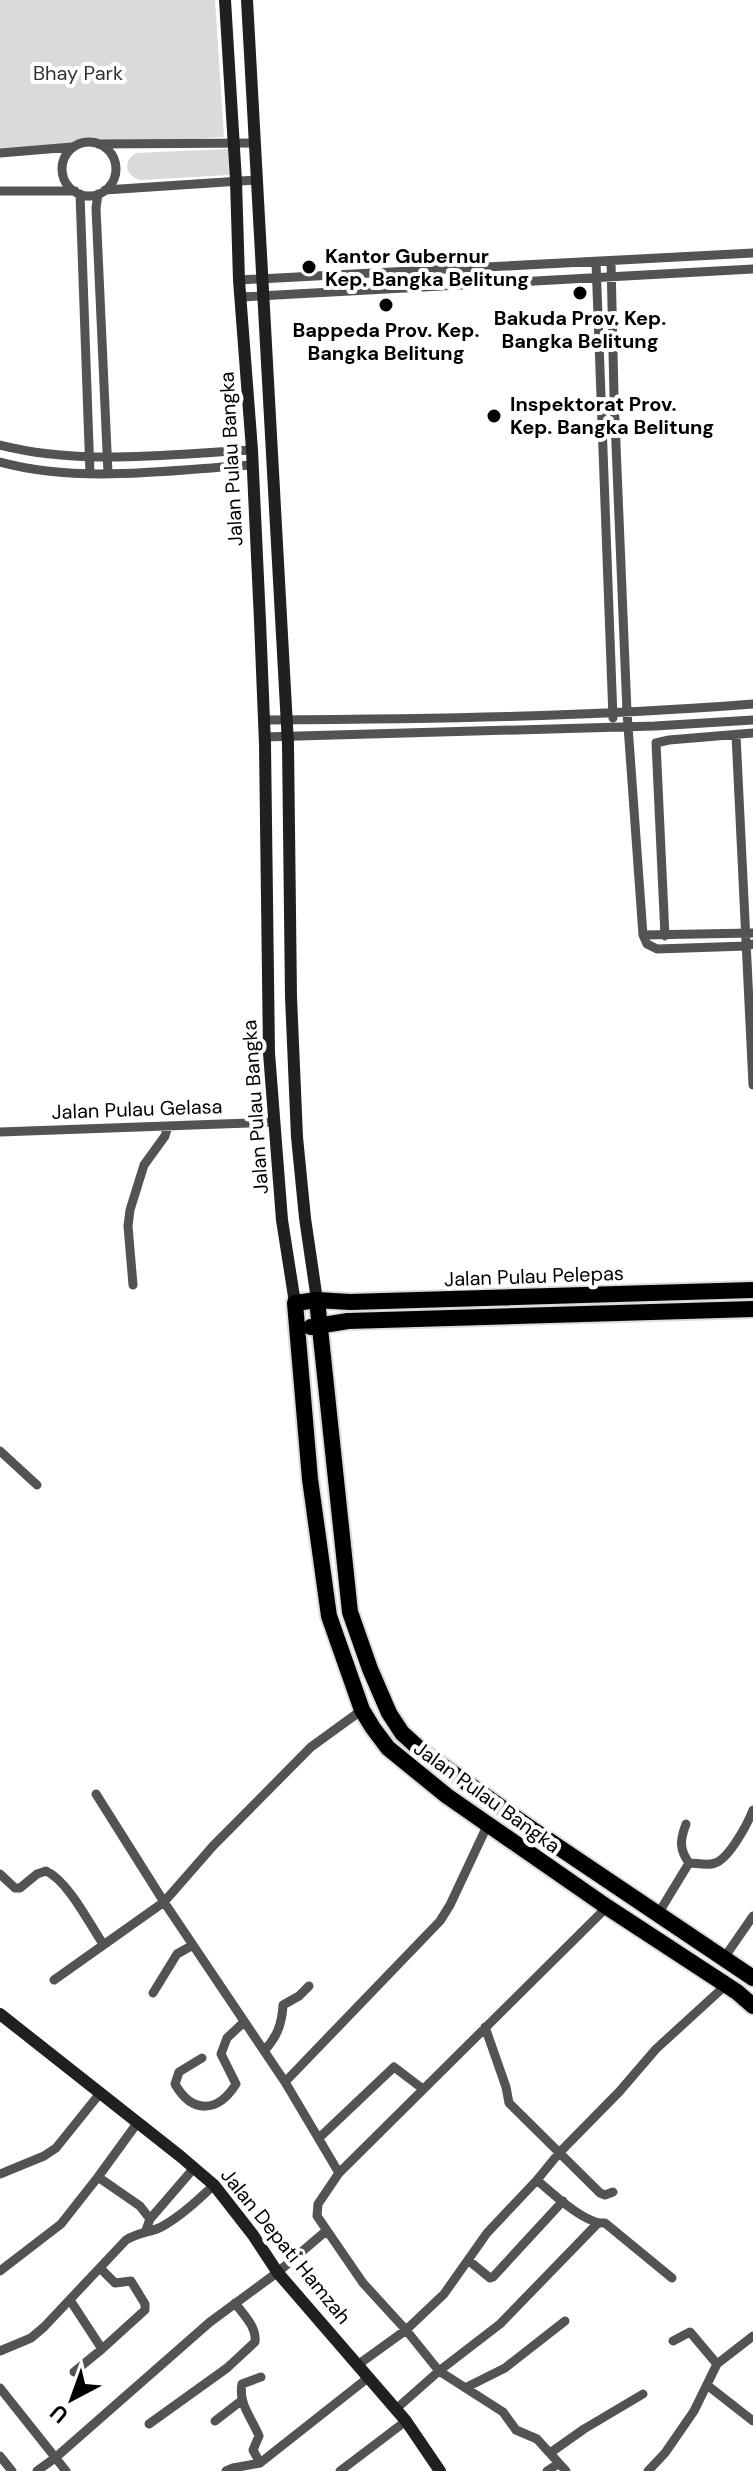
<svg xmlns="http://www.w3.org/2000/svg" width="753" height="2471" font-family="'DM Sans',sans-serif">
<style>
.green{fill:#dadada}
.lines{fill:none;stroke-linecap:round;stroke-linejoin:round}
.highway-casing{stroke:#dbdbdb;stroke-width:20}
.street{stroke:#535353;stroke-width:9}
.secondary{stroke:#202020;stroke-width:12}
.highway{stroke:#000;stroke-width:16}
.poi-dot{fill:#000;stroke:#fff;stroke-width:3}
.labels{text-anchor:middle;dominant-baseline:central;stroke-width:8;stroke-linejoin:round;paint-order:stroke}
.park-label{font-size:20px;fill:#313131;stroke:#fff}
.poi-label{font-size:20px;font-weight:bold;fill:#000;stroke:#fff;text-anchor:start}
.street-label{font-size:20px;fill:#000;stroke:#fff}
</style>
<rect width="100%" height="100%" fill="#fff"/>
<!-- green -->
<path class="green" d="M0,0H215L224,137L0,151Z
M228,149L229,175L139,180C125,175 123,161 136,153Z"/>
<g class="lines">
<defs>
<path id="highway" d="M753,1290L350,1302L317,1300L295,1303L310,1479L329,1616L362,1710L373,1728L388,1748L447,1796L607,1907L737,1992L753,2006
M317,1300L350,1612L370,1669L389,1713L402,1733L423,1752L536,1832L753,1978
M311,1327L348,1321L753,1309"/>
</defs>
<!-- highway casing -->
<use href="#highway" class="highway-casing"/>
<!-- street -->
<path class="street" d="M62 169a27 27 0 1 1 54 0a27 27 0 1 1-54 0Z
M98,144L255,143
M0,153L72,147
M105,190L256,180
M0,191H75
M80,194L90,474
M98,194L96,208L108,473
M611,261L614,396L627,712L643,935L647,944L657,949L747,946L753,944
M596,262L613,718
M239,280L753,253
M241,297L753,269
M0,445C83,466 168,454 252,450
M0,462C81,484 170,470 252,465
M264,720C427,719 590,717 753,704
M736,735L753,1085
M264,737L655,726L753,720
M643,935L753,933
M665,936L656,743L669,740L753,733
M0,1132L275,1122
M133,1285L128,1226L130,1210L144,1165L165,1136L168,1126
M0,1451L37,1485
M96,1794L164,1902L285,2082L339,2173
M686,1824C680,1840 679,1849 689,1863
M0,1874L15,1888H20L37,1874L46,1871C68,1881 89,1923 103,1944
M658,1914L689,1863C696,1863 708,1866 715,1863C729,1859 748,1823 753,1810
M724,1958L753,1916
M54,1980L164,1902L213,1846L311,1747L362,1710
M153,1993L177,1954L193,1945
M485,2027L506,2087L509,2103L600,2193L605,2195L613,2192
M264,2051C277,2037 282,2024 283,2005L299,1996L309,1986
M202,2058L179,2072L175,2084C192,2114 218,2113 236,2084L221,2054L227,2038L244,2022
M285,2082L440,1921L450,1905L488,1824
M319,2138L394,2067L423,2089
M0,2174L44,2156L56,2148L101,2092
M98,2177L140,2206L150,2219
M537,2180C552,2193 586,2225 605,2223L672,2278
M146,2230L150,2219L194,2168
M468,2260L490,2278L493,2277L563,2201
M0,2271L61,2224L98,2177L138,2122
M70,2300L102,2349L145,2310V2304L131,2281L115,2283L100,2268
M673,2341L690,2332L717,2364
M0,2351L31,2338L44,2327L126,2240C141,2231 151,2233 163,2226C181,2216 198,2200 214,2185
M359,2364L406,2330L444,2294L487,2233L537,2180L559,2153L619,2092L656,2049L726,1985
M74,2372L102,2349
M707,2385L753,2421
M467,2387L505,2368L565,2321
M0,2388L66,2471
M396,2409L439,2371L500,2324L598,2223
M215,2421L241,2401
M149,2424L227,2368L255,2342C257,2327 243,2314 235,2303
M550,2453L584,2429L643,2394
M0,2456L12,2471
M260,2463L253,2450L259,2436C252,2418 238,2404 242,2384L261,2377
M37,2471L55,2458L210,2322L278,2272L326,2231
M226,2471L233,2468L260,2463L369,2377
M340,2471L406,2421
M547,2471L558,2464
M566,2471L537,2439L516,2430L503,2412L439,2371L406,2330L363,2283L317,2216L318,2204L339,2173L607,1907
M648,2471L665,2453L694,2411L717,2364L753,2336"/>
<!-- secondary -->
<path class="secondary" d="M225,0L236,181L239,280L252,450L260,621L265,745L269,1053L282,1220L295,1303
M247,0L288,744L291,997L297,1137L305,1218L317,1300
M0,2014L180,2156L214,2185L253,2235L278,2273L406,2421L440,2471"/>
<!-- highway -->
<use href="#highway" class="highway"/>
</g>
<!-- markers -->
<g class="poi-dot">
<circle cx="309" cy="267" r="8"/>
<circle cx="580" cy="293" r="8"/>
<circle cx="386" cy="305" r="8"/>
<circle cx="494" cy="416" r="8"/>
</g>
<g class="labels">
<!-- park labels -->
<g class="park-label">
<text x="78" y="73">Bhay Park</text>
</g>
<!-- poi labels -->
<g class="poi-label">
<text x="325" y="256">Kantor Gubernur<tspan x="325" dy="23">Kep. Bangka Belitung</tspan></text>
<text x="580" y="318" text-anchor="middle">Bakuda Prov. Kep.<tspan x="580" dy="23">Bangka Belitung</tspan></text>
<text x="386" y="330" text-anchor="middle">Bappeda Prov. Kep.<tspan x="386" dy="23">Bangka Belitung</tspan></text>
<text x="510" y="404">Inspektorat Prov.<tspan x="510" dy="23">Kep. Bangka Belitung</tspan></text>
</g>
<!-- street labels -->
<g class="street-label">
<text transform="translate(231 459) rotate(-93)">Jalan Pulau Bangka</text>
<text transform="translate(255 1107) rotate(-94)">Jalan Pulau Bangka</text>
<text transform="translate(137 1109) rotate(-2)">Jalan Pulau Gelasa</text>
<text transform="translate(534 1276) rotate(-2)">Jalan Pulau Pelepas</text>
<text transform="translate(487 1797) rotate(36)">Jalan Pulau Bangka</text>
<text transform="translate(286 2246) rotate(51)">Jalan Depati Hamzah</text>
</g>
</g>
<!-- north arrow -->
<g transform="translate(72 2399) rotate(221)" stroke="#ffffff" stroke-width="6" paint-order="stroke">
<path d="M0-6L14 30L0 20L-14 30Z" fill="#000000"/>
<text y="-12" font-size="22" font-weight="bold" text-anchor="middle" fill="#000000">U</text>
</g>
</svg>
